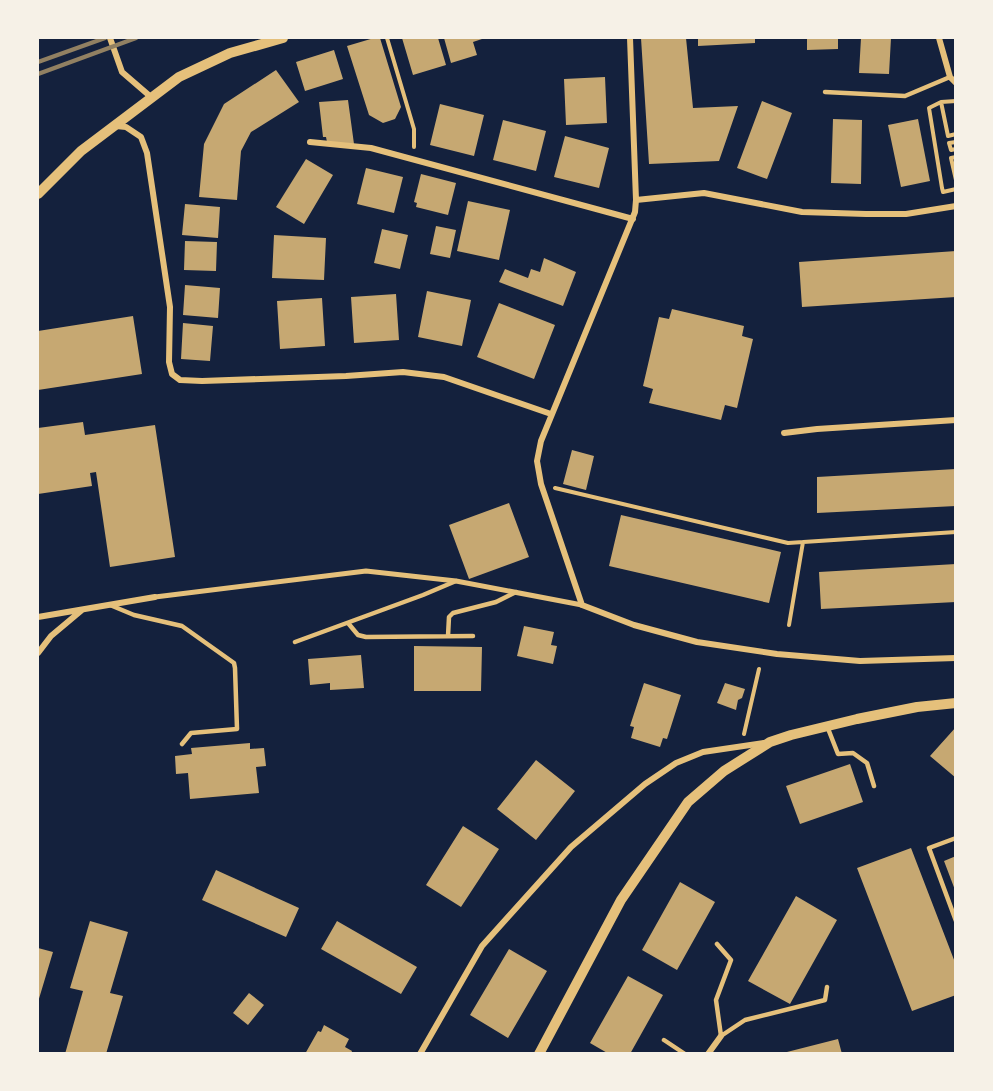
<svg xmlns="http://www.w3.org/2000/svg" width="993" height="1091" font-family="'DejaVu Sans',sans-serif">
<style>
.building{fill:#c6a872}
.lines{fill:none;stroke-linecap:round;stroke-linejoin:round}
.path{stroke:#e5c07b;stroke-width:4}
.service{stroke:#e5c07b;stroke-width:4.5}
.pedestrian{stroke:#e5c07b;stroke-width:5}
.minor{stroke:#e5c07b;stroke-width:6}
.tertiary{stroke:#e5c07b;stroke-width:10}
.rail{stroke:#918062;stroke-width:4.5}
</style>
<rect width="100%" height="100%" fill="#14213d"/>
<!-- building -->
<path class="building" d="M374,38H380L401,107L395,119L383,123L369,115L347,46Z
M402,38H438L446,65L413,75Z
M444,38H485L473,42L477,55L451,63Z
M641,38H686L693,108L738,106L719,161L649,164Z
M698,38H755V43L698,46Z
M807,38H838V49L807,50Z
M861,38H891L889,74L859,73Z
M334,50L343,79L305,91L296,62Z
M276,70L299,102L251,132L241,151L237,200L199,197L204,144L224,104Z
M605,77L607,123L566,125L564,79Z
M348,100L354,144L327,142L326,137H323L319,102Z
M762,101L792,113L767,179L737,168Z
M440,104L484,115L474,156L430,145Z
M833,119L862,120L861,184L831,183Z
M918,119L930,181L901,187L888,125Z
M503,120L546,131L536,171L493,160Z
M565,136L609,148L599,188L554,177Z
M306,159L333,175L304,224L276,207Z
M366,168L403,177L394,213L357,204Z
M421,174L456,183L448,215L416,207L417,203L414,202Z
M468,201L510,210L499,260L457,251Z
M185,204L220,207L218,238L182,235Z
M436,226L456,230L450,258L430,254Z
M382,229L408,235L400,269L374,263Z
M274,235L326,238L324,280L272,278Z
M185,241L217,242L216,271L184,270Z
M956,251V297L802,307L799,262Z
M544,258L576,272L563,306L499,282L505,269L528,278L531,269L540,272Z
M185,285L220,288L218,318L183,315Z
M427,291L471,300L462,346L418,337Z
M396,294L399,340L354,343L351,297Z
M322,298L325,346L280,349L277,301Z
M499,303L555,325L534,379L477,357Z
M672,309L744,326L742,336L753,339L737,408L725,405L721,420L649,403L653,389L643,386L659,317L669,319Z
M133,316L142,374L38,390V331Z
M183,323L213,326L210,361L181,359Z
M83,422L85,435L155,425L175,557L110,567L96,472L90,473L92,486L38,494V428Z
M572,450L594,456L586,490L563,484Z
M956,469V506L817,513V477Z
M509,503L529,557L469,579L449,525Z
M621,515L781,552L769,603L609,566Z
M956,564V602L821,609L819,572Z
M524,626L554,632L551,645L557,646L553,664L517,656Z
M414,646L482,647L481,691H414Z
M361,655L364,688L330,690V683L310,685L308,659Z
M644,683L681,695L667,739L663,738L660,747L631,738L634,727L630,726Z
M725,683L745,689L742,698L738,700L736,710L717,703Z
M956,727V778L930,756Z
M250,743V749L264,748L266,766L256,767L259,793L190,799L188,773L176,774L175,756L192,754L191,748Z
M536,760L575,791L536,840L497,809Z
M850,764L863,802L800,824L786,786Z
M463,826L499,849L461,907L426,885Z
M911,848L956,965V995L912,1011L857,868Z
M956,856V890H955L944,861Z
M216,870L299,908L286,937L202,900Z
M680,882L715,902L677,970L642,950Z
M796,896L837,920L790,1004L748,981Z
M90,921L128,932L110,993L123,996L106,1054H65L83,991L70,988Z
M337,921L417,967L401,994L321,949Z
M38,948L53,952L38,1002Z
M509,949L547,971L508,1038L470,1015Z
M628,976L663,995L630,1054H609L590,1043Z
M249,993L264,1005L248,1025L233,1013Z
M324,1025L349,1039L345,1047L352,1051L351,1054H305L318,1031L321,1032Z
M838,1039L842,1054H783V1053Z"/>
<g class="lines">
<!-- path -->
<path class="path" d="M387,38L414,129V147
M956,101L941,102L948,136L956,134
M941,102L929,108L942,188L943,192L956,189
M956,142L949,143L951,150L956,149
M956,157L951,158L956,180
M555,488L788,543L956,532
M789,625L803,542
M744,734L759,669"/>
<!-- service -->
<path class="service" d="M825,92L905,96L950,77
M110,605L134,615L182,626L234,663L235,668L237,729L191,733L182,744
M348,623L358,635L366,637L473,636
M448,636L449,617L453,613L496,602L516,592
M295,642L423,595L456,581
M827,726L838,754L853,753L867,763L874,786
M956,838L929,848L956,921
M717,944L731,960L716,1000L721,1036L745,1020L825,1000L827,987
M664,1040L685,1054"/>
<!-- pedestrian -->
<path class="pedestrian" d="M155,597L366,571L456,581L582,605"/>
<!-- minor -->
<path class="minor" d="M110,38L122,72L151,97
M630,38L636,200L635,212L541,441L537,461L541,484L582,605L634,625L697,642L777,654L860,661L956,658
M939,38L950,77L956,83
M116,126L126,127L141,137L147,153L170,307L169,362L172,374L180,380L202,381L346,376L403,372L444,377L551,414
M310,142L371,148L633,219
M636,200L704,193L802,212L866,214H906L956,206
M784,433L817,429L956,420
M38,617L155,597
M38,653L51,636L82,610
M420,1054L482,946L571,847L645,784L676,763L703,752L764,743
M708,1054L721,1036"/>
<!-- tertiary -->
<path class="tertiary" d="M38,194L81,151L179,77L230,53L283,38
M539,1054L621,900L688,802L724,771L770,742L791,735L857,719L917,707L956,703"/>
<!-- rail -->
<path class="rail" d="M38,62L105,38
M38,74L136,38"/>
</g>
<!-- border -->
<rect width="993" height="1091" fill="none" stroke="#f6f1e7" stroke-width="78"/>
</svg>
